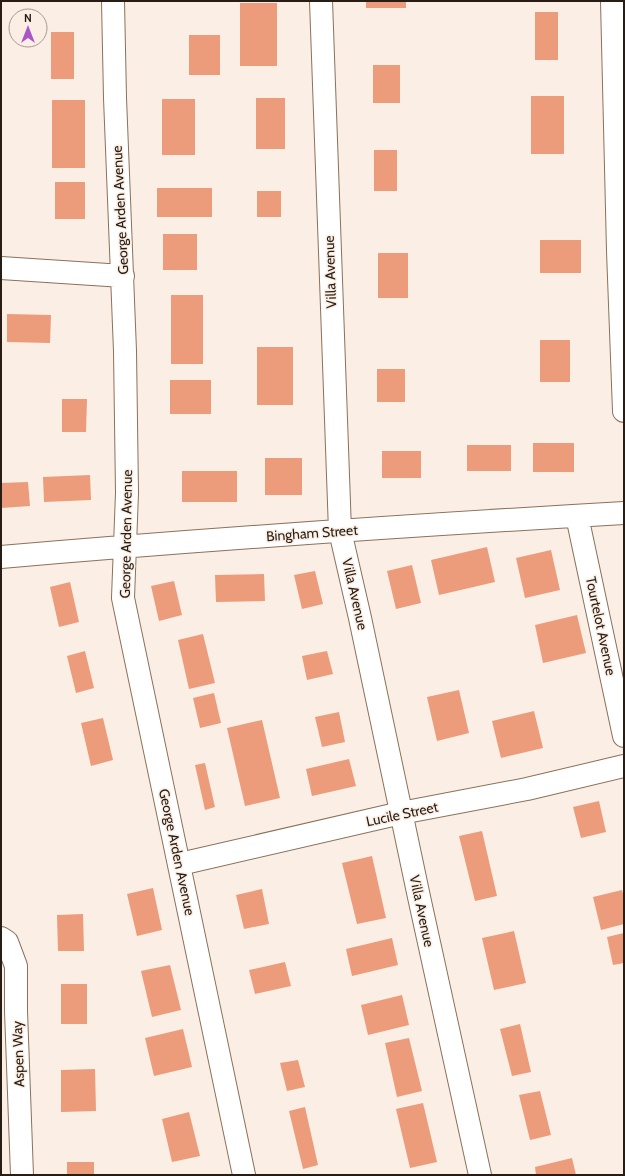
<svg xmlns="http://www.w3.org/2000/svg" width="625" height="1176" font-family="Cabin,sans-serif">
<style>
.building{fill:#ec9b7b}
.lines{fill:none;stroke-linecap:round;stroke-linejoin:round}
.minor-casing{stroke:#8a715b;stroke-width:24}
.minor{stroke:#fff;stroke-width:22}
.labels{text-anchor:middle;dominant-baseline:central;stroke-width:3;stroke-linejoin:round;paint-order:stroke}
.street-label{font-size:14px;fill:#281d14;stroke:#fbefe5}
</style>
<rect width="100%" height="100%" fill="#fbefe5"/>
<!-- building -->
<path class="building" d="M366,1H406V8H366Z
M240,3H277V66H240Z
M535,12H558V60H535Z
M51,32H74V79H51Z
M189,35H220V75H189Z
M373,65H400V103H373Z
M531,96H564V154H531Z
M256,98H285V149H256Z
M162,99H195V155H162Z
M52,100H85V168H52Z
M374,150H397V191H374Z
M55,182H85V219H55Z
M157,188H212V217H157Z
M257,191H281V217H257Z
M163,234H197V270H163Z
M540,240H581V273H540Z
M378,253H408V298H378Z
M171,295H203V364H171Z
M7,314L51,315L50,343L7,342Z
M540,340H570V382H540Z
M257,347H293V405H257Z
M377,369H405V402H377Z
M170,380H211V414H170Z
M62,399H87L86,432H62Z
M533,443H574V472H533Z
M467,445H511V471H467Z
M382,451H421V478H382Z
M265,458H302V495H265Z
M182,471H237V502H182Z
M90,475L91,500L44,502L43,477Z
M28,482L30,506L1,508V483Z
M487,547L495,582L439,595L431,560Z
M551,550L560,590L525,598L516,558Z
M412,565L421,603L396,609L387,571Z
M315,571L323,604L302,609L294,575Z
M264,574L265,601L216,602L215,575Z
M174,581L182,615L159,621L151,586Z
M70,582L79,622L59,627L50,587Z
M577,615L586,653L543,663L535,625Z
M203,634L215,683L189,689L178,640Z
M85,651L94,688L76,693L67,656Z
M327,651L333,674L307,680L302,656Z
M459,690L469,733L437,741L427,697Z
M214,693L221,723L200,728L193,698Z
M534,711L543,748L501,758L492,721Z
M339,712L345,742L322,747L315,717Z
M103,718L113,760L91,766L81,723Z
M262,720L280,798L245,806L227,728Z
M349,759L356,786L312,796L306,769Z
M205,763L215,807L205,810L195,765Z
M599,801L606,832L581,838L573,807Z
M482,831L497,896L475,901L459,836Z
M372,856L386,918L357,924L342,863Z
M153,888L162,930L137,936L127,894Z
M262,889L269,924L244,929L236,895Z
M622,890L624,897V924L601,930L593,897Z
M83,914L84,951H58L57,915Z
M514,931L526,983L494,990L482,938Z
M624,933V963L613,965L607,937Z
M392,938L398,965L352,976L346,949Z
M285,962L291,986L255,994L249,970Z
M170,965L181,1010L152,1017L141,971Z
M61,984H87V1024H61Z
M402,995L409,1025L368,1035L361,1005Z
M520,1024L531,1072L512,1076L500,1029Z
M183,1029L192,1067L154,1076L145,1038Z
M409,1038L422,1091L397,1097L385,1043Z
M298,1060L305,1087L287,1091L280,1063Z
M95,1069L96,1111L61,1112V1070Z
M540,1091L551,1135L530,1140L519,1095Z
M423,1103L437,1162L410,1168L396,1109Z
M305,1107L318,1165L303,1169L289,1111Z
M189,1112L200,1156L172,1162L162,1119Z
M572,1158L576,1175H536L535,1167Z
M67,1162H94V1175H67Z"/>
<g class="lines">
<defs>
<path id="minor" d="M113,1L115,98L125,351L127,493L123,598L244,1175
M321,1L340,531L360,618L419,897L480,1175
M612,1L618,251L624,411
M1,268L123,276
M577,516L624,736
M1,557C208,539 416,525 624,513
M180,864L401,813L527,789L624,766
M1,938L7,942L16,966V1011L22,1175"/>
</defs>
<!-- minor casing -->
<use href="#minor" class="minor-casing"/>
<!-- minor -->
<use href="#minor" class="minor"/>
</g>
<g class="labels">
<!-- street labels -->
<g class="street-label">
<text transform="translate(120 210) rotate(-93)">George Arden Avenue</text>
<text transform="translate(330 272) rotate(-92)">Villa Avenue</text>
<text transform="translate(312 533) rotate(-4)">Bingham Street</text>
<text transform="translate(126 534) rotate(-89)">George Arden Avenue</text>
<text transform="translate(355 594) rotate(77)">Villa Avenue</text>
<text transform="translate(601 626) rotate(78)">Tourtelot Avenue</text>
<text transform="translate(402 814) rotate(-12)">Lucile Street</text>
<text transform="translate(177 852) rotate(78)">George Arden Avenue</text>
<text transform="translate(422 911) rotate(78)">Villa Avenue</text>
<text transform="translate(18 1054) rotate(-92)">Aspen Way</text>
</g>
</g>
<!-- border -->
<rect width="625" height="1176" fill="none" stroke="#281d14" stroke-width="4"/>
<!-- north arrow -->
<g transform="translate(28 28)"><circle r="19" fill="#fbefe5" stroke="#a79b91"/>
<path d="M0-3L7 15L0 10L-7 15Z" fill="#a957c7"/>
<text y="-6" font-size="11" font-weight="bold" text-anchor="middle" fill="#281d14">N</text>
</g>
</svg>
